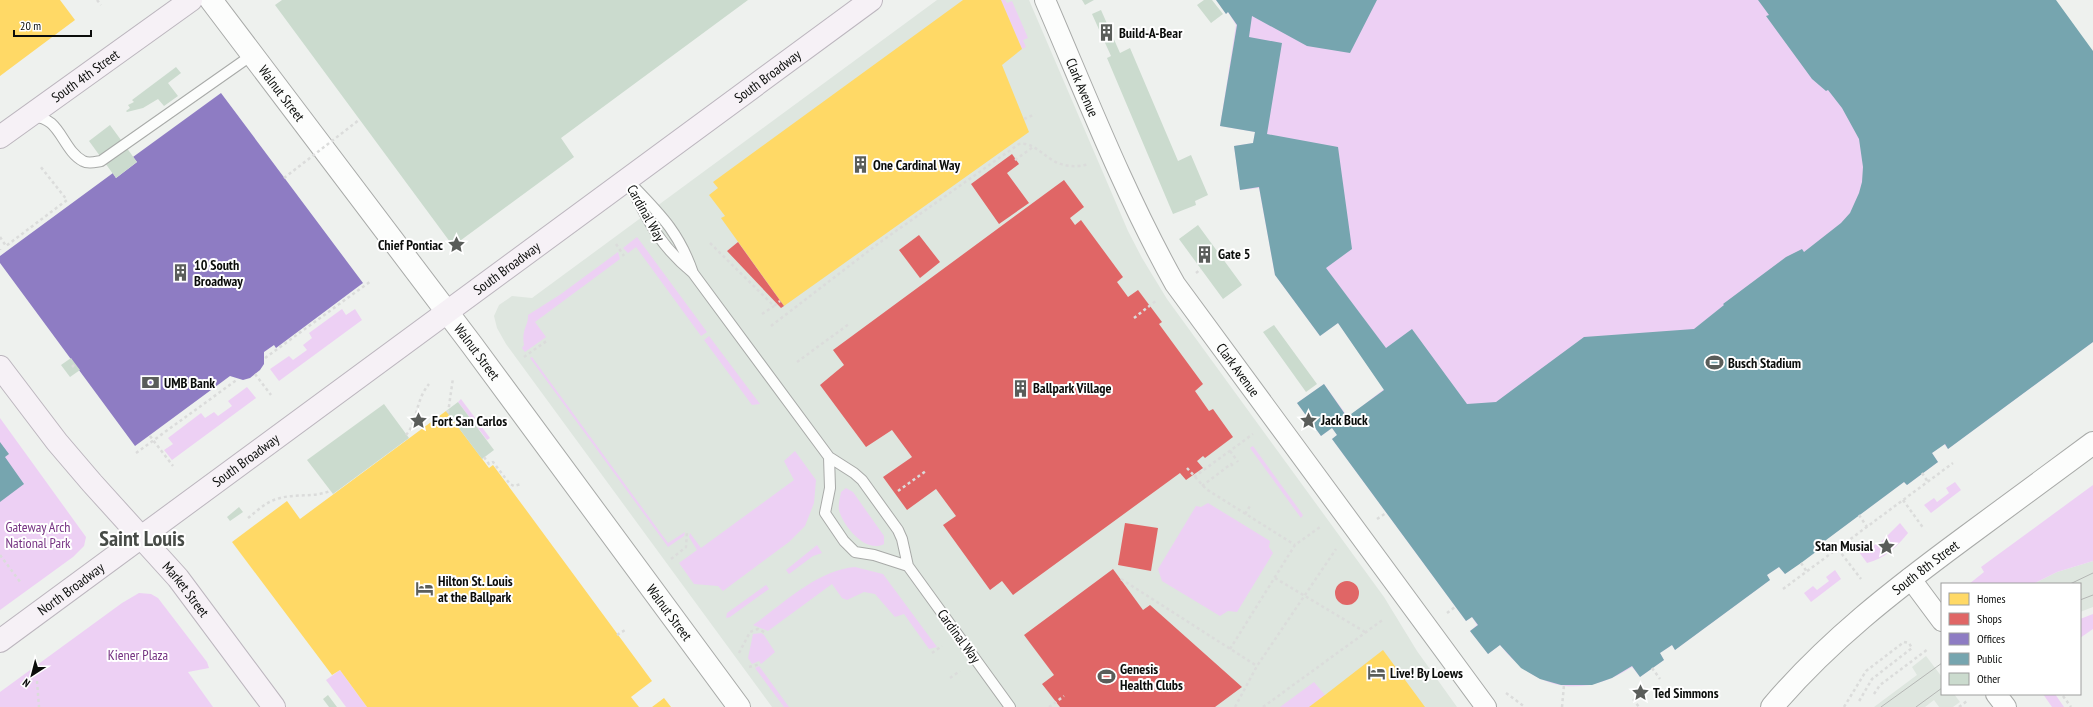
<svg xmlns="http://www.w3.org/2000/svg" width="2093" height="707" font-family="'PT Sans Narrow',sans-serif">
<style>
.built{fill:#dee6df}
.green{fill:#edd0f4}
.homes{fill:#ffd966}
.shops{fill:#e06666}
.offices{fill:#8e7cc3}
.public{fill:#76a5af}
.building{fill:#cbdbce}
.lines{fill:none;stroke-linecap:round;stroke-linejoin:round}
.service-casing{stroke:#a8aaa8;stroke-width:12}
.minor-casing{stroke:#a8aaa8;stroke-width:22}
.tertiary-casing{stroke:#a8aaa8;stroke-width:24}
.secondary-casing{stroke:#a8aaa8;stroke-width:24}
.primary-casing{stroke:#bcb6be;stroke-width:24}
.path{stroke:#dbdcdb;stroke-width:2.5;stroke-dasharray:3 3;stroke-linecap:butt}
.service{stroke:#fcfdfc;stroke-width:10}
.minor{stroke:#fcfdfc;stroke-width:20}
.tertiary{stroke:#fcfdfc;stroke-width:22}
.secondary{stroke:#fcfdfc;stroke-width:22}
.primary{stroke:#f6f1f6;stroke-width:22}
.tram{stroke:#b4b6b4;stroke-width:1}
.path-bridge{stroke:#dbdcdb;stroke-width:2.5;stroke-dasharray:3 3;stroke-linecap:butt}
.labels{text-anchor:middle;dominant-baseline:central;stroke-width:4;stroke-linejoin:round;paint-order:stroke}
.poi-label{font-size:14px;font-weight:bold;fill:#0b0d0b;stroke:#fff;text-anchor:start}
.street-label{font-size:14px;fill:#0b0d0b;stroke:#fff}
.park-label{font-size:14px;fill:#753282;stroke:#fff}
.town-label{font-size:22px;font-weight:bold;fill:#474b47;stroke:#fff}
</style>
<rect width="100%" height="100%" fill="#eef1ee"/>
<!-- built -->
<path class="built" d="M937,0H1029L1128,231L1142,258L1167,299L1384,597L1417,651L1457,707H772L506,344L497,328L494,316L499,305L512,296L532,298Z
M2093,561V607L2080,612V584H2033L2057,572Z
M1926,656L1942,677V694H1954L1960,702L1953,707H1939L1934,700L1925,707H1874L1917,675L1912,667Z"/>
<!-- green -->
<path class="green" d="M1001,0H1005L1007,3L1012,1L1028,38L1023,40L1026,47L1022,49Z
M1216,0H2056L2093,342L1948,449L1944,444L1932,453L1938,462L1907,485L1904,482L1815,548L1817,551L1785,574L1779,567L1767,575L1770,580L1675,650L1672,645L1660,653L1664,660L1640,677L1632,667C1583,699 1536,691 1500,645L1488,654L1470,631L1477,625L1472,617L1466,621L1332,439L1337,435L1332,428L1321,436L1297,403L1324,384L1348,417L1384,389L1338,323L1320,336L1275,275L1259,188L1240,190L1234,146L1253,143L1255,132L1220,126L1236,25L1228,12L1226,14Z
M637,237L707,332L701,336L636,247L628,253L623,248Z
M618,252L620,259L535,322L546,337L525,352L522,348L524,345C521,329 529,325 528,315L561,294Z
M342,309L346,315L355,309L362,320L279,381L270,369L289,356L293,360L307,350L303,345L312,338L309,333Z
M709,336L760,404L752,405L704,340Z
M532,357L668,543L685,532L684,536L668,547L530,358Z
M247,387L256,398L172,460L164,450L173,444L168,438L201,413L205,418L214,412L218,416L232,406L228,401Z
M461,399L490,438L487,440L458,402Z
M0,418L86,537L84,546L73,557L0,610Z
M1253,446L1303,515L1301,518L1250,448Z
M795,451L816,480L814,503L805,526L789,542L723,591L718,586L694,584L679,563L697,550L689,537L690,533L701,548L794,480L784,461Z
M1955,482L1961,490L1931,513L1924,505L1934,498L1937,502L1949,493L1946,488Z
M2093,485V561L2057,572L2033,584H1969L1984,572L1981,567Z
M846,488L853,492L884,536V544C866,554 843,526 839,510C838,505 840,498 841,492Z
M1208,503L1270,541L1269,547L1273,553L1237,612L1228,611L1220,616L1162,581L1158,569L1196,506L1201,507Z
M1900,523L1908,533C1898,546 1884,559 1867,563L1859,552L1881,542Z
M817,545L822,553L813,556L789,574L786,570Z
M855,567L883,574L937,647L929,649L904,614L895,617L875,594L864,592L847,600L842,598L832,584L768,631L753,625C783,604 817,570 855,567Z
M1835,570L1841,579L1811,602L1804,593L1813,586L1817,590L1829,581L1826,577Z
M766,585L769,589L730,617L726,618L727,613Z
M139,593L151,594L158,598L207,662L209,668L188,672L213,707H0V692L122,603Z
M2093,614V629L2080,638V619Z
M761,633L764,635L775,652L761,664L759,661L752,664L748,658L753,634Z
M759,666L789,707H784L755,668Z
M340,670L367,707H346L326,680Z
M1314,682L1325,695L1309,707H1280Z
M2043,694H2055L2064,707H2052Z"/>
<!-- homes -->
<path class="homes" d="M0,0H60L75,20L0,76Z
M963,0H1001L1022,49L1002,65L1029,132L784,306L721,218L725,216L709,195L718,188L713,182Z
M446,411L489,468L493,465L652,681L631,697L639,707H367L340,670L332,675L232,542L287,501L300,519Z
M1383,650L1425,707H1309L1325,695Z
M664,698L671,707H652Z"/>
<!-- shops -->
<path class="shops" d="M1012,154L1019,164L1007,173L1029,203L999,224L971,184Z
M1064,180L1084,207L1070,218L1075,225L1081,220L1123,277L1117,282L1128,297L1138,290L1162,322L1159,324L1203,384L1195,391L1209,411L1213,409L1233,437L1205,458L1203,456L1197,461L1203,468L1186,480L1180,473L1013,595L1002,581L990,590L943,525L956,516L936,489L907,510L883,477L912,457L892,430L866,447L820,385L844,365L833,350Z
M919,235L940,262L920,278L899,250Z
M738,242L784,306L781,308L727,251Z
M1125,523L1158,528L1151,571L1118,565Z
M1113,569L1143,610L1150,605L1242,687L1215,707H1060L1042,684L1054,675L1024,635Z
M1335 593a12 12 0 1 1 24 0a12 12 0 1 1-24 0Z"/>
<!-- offices -->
<path class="offices" d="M221,93L363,283L276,348L274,345L264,352V364L260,370L250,378L243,380L230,376L135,446L0,263V256L113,173L116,178L137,162L133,157Z"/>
<!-- public -->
<path class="public" d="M1216,0H1377L1350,53L1307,46L1252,16L1249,37L1282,43L1267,134L1338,147L1352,249L1326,268L1386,348L1412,329L1467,404L1496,402L1584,337L1694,329L1724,305L1723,304L1786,257L1802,249L1804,252L1841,223L1850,213L1859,193L1862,182L1863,167L1859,139L1842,108L1828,90L1826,91L1812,79L1766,16L1769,15L1758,0H2056L2093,51V342L1948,449L1945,444L1932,453L1938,462L1907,485L1904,482L1814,549L1817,551L1801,563L1785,574L1779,567L1767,575L1770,580L1675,650L1672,645L1660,653L1664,660L1640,677L1632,666L1612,678L1592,685H1561L1540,679L1521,668L1500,645L1488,654L1470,631L1478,625L1472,617L1466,621L1332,439L1337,435L1332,428L1321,436L1297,403L1324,384L1347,417L1384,390L1338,323L1320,336L1275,275L1259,187L1240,190L1234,146L1253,143L1255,132L1220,126L1237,25L1228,12L1226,14Z
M0,442L9,454L5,457L24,484L0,502Z"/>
<!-- building -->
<path class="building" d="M282,0H748L561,138L574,157L453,246L275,5Z
M1082,0H1094L1085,5Z
M1204,0H1212L1223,14L1211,23L1197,5Z
M1101,10L1120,53L1130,48L1178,161L1191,155L1208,195L1195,201L1196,205L1173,214L1107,58L1111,56L1092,14Z
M176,67L181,73L168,83L178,96L164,106L158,99L143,108L127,112L126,111L130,108L128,105L134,102L132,100Z
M110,125L137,162L116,178L89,141Z
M1198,225L1242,285L1223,299L1179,239Z
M1274,325L1317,384L1306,392L1263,332Z
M71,358L80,370L70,377L61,365Z
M458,402L494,450L482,459L446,411Z
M384,404L409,438L333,494L307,460Z
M239,507L243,512L230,521L227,517Z
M328,695L337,707H329L323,699Z"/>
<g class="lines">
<defs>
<path id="service" d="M32,117C60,115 62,150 83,161C88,164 95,162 101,161L252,55
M627,179C648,220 657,243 693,273L829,457L854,473L862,480L898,530L902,539L908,566L1010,707
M635,188C663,217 680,235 693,273
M829,457L830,488L825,513L844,541L855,552L874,555L908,566"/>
<g id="minor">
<path id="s1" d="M1045,0C1086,95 1124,193 1175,284L1486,707"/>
<path d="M1910,578L1942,621"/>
<path d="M1996,694L2006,707"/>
</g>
<g id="tertiary">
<path id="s2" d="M211,0L472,345L739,707"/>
</g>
<g id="secondary">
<path id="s3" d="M1772,707C1828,641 1894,590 1963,539C2007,507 2050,475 2093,443"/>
</g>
<g id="primary">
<path id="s4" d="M0,137L191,0"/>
<path id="s5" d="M0,367L57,442L92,483L178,578L274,707"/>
<path id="s6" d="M0,641L871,0"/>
</g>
</defs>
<!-- service casing -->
<use href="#service" class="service-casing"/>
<!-- minor casing -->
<use href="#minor" class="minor-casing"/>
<!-- tertiary casing -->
<use href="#tertiary" class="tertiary-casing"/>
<!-- secondary casing -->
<use href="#secondary" class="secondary-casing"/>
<!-- primary casing -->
<use href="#primary" class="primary-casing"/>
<!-- path -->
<path class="path" d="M97,0L101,5
M1024,119L1035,114
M1015,160L1033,147
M0,237L6,246L67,200L40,166
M710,243L774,306L780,301
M616,244L624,256
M0,249V250
M1196,273L1201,269
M762,314L774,306
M1134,318L1157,300
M771,326L879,243L1019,144C1033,141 1045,158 1058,163C1068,167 1078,167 1089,164
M524,357L548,340
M265,358L371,281
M797,362L849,324
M72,367L75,364
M255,374L271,395
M448,413L453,378
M406,435C418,421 415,401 429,384
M150,436L173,466
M1230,451L1238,462
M136,453L238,379
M484,457L489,464L493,462L510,484L514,486L521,484
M1187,468L1206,489L1295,545
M1922,473L1928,482
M1194,477L1253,434
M1202,486L1231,464L1233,466
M898,491L926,471
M1903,500L1924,529
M1245,514L1250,506
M1859,515L1867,527
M248,518C257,511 266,502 277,499C294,493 313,498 330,491
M1377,519L1386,513
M1838,549L1861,579
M0,555L21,583
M671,559L686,547L687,531
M1801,563L1807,572
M1275,578L1365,632
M1121,579L1257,666
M1783,589L1953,463
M1447,613L1455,607
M617,635L625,630
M1230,649L1295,545L1320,527
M739,653L750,632L758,629L766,633
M932,653L942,646
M749,667L760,664
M1652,668L1660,679
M950,678L960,671
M37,681L39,707
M1506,693L1525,707
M1874,694L1880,685L1928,649
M2063,696L2071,707
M1633,699L1639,707
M1049,707L1064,696
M1235,707L1257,666L1336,549
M1263,707L1384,619
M1562,707L1564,685
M1844,707L1866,671L1904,642L1909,643L1912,648L1872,679L1858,703
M1959,707L1967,701"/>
<!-- service -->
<use href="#service" class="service"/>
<!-- minor -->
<use href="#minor" class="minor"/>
<!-- tertiary -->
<use href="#tertiary" class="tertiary"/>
<!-- secondary -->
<use href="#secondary" class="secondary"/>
<!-- primary -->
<use href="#primary" class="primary"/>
<!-- tram -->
<path class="tram" d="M2070,584L2093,573
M2080,600L2093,595
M1881,707L1942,663
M1916,707L1942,688"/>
<!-- path-bridge -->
<path class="path-bridge" d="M284,178L359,120"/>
</g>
<!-- icons -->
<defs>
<symbol id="building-bare" viewBox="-9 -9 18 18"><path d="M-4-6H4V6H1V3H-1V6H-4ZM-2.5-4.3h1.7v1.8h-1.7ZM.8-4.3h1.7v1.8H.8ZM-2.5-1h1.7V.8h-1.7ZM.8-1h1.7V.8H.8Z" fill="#5a5d5a" stroke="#fff" stroke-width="2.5" paint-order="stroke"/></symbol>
<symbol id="sight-bare" viewBox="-9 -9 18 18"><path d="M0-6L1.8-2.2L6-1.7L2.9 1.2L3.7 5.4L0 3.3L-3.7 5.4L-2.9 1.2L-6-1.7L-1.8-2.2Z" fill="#5a5d5a" stroke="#fff" stroke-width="2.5" paint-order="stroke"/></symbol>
<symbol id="stadium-bare" viewBox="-9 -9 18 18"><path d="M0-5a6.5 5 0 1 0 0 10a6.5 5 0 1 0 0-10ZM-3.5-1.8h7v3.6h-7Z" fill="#5a5d5a" stroke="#fff" stroke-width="2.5" paint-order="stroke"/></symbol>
<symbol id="bank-bare" viewBox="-9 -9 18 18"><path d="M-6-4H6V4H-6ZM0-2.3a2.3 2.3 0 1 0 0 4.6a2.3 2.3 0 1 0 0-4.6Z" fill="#5a5d5a" stroke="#fff" stroke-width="2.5" paint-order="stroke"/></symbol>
<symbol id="hotel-bare" viewBox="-9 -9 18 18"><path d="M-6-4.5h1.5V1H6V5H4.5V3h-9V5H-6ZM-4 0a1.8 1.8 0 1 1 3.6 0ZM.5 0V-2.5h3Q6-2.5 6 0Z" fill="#5a5d5a" stroke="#fff" stroke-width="2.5" paint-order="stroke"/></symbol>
</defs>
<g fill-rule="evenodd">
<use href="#building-bare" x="1094" y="20" width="25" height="25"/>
<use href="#building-bare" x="848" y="152" width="25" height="25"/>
<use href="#sight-bare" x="444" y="232" width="25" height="25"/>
<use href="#building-bare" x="1192" y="242" width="25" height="25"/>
<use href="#building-bare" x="168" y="260" width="25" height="25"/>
<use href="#stadium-bare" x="1702" y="350" width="25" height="25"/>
<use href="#bank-bare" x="138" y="370" width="25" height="25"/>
<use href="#building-bare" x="1008" y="376" width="25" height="25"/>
<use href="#sight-bare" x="1296" y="408" width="25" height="25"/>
<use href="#sight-bare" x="406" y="408" width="25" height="25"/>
<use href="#sight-bare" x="1874" y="534" width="25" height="25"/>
<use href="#hotel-bare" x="412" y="576" width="25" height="25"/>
<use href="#hotel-bare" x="1364" y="660" width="25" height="25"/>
<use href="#stadium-bare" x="1094" y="664" width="25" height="25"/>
<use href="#sight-bare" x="1628" y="680" width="25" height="25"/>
</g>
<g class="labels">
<!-- poi labels -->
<g class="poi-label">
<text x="1119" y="33">Build-A-Bear</text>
<text x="873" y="165">One Cardinal Way</text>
<text x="443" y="245" text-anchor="end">Chief Pontiac</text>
<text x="1218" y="254">Gate 5</text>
<text x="194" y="265">10 South<tspan x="194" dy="16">Broadway</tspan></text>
<text x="1728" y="363">Busch Stadium</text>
<text x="164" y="383">UMB Bank</text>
<text x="1033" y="388">Ballpark Village</text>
<text x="1321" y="420">Jack Buck</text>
<text x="432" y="421">Fort San Carlos</text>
<text x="1873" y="546" text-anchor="end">Stan Musial</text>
<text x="438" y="581">Hilton St. Louis<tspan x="438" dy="16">at the Ballpark</tspan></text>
<text x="1120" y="669">Genesis<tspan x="1120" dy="16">Health Clubs</tspan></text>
<text x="1390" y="673">Live! By Loews</text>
<text x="1653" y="693">Ted Simmons</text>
</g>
<!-- street labels -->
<g class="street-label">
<text stroke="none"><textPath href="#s4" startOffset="105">South 4th Street</textPath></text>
<text stroke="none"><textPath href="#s6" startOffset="953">South Broadway</textPath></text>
<text stroke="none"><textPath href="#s1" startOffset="95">Clark Avenue</textPath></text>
<text stroke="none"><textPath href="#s2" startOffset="117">Walnut Street</textPath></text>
<text transform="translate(646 213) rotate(61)">Cardinal Way</text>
<text stroke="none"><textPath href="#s6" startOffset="629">South Broadway</textPath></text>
<text stroke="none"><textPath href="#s2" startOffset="441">Walnut Street</textPath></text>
<text stroke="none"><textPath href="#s1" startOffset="419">Clark Avenue</textPath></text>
<text stroke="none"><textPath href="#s6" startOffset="305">South Broadway</textPath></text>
<text stroke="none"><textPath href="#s3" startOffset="208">South 8th Street</textPath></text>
<text stroke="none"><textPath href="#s6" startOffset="88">North Broadway</textPath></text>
<text stroke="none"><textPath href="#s5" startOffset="290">Market Street</textPath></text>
<text stroke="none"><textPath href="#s2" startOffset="765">Walnut Street</textPath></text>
<text transform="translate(959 636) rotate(54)">Cardinal Way</text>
</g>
<!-- park labels -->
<g class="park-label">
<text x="38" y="527">Gateway Arch<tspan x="38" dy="16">National Park</tspan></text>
<text x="138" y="655">Kiener Plaza</text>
</g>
<!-- town labels -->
<g class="town-label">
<text x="142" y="538">Saint Louis</text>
</g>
</g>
<!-- legend -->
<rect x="1941" y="583" width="140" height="112" fill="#ffffff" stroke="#9d9e9d"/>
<rect x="1949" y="593" width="20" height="12" fill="#ffd966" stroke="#9d9e9d"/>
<text x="1977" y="603" font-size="12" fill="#0b0d0b">Homes</text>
<rect x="1949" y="613" width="20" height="12" fill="#e06666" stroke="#9d9e9d"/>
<text x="1977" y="623" font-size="12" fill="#0b0d0b">Shops</text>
<rect x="1949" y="633" width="20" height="12" fill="#8e7cc3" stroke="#9d9e9d"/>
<text x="1977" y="643" font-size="12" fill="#0b0d0b">Offices</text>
<rect x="1949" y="653" width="20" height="12" fill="#76a5af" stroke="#9d9e9d"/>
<text x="1977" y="663" font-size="12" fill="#0b0d0b">Public</text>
<rect x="1949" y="673" width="20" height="12" fill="#cbdbce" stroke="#9d9e9d"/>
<text x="1977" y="683" font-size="12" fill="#0b0d0b">Other</text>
<!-- north arrow -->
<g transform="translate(32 675) rotate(216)" stroke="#ffffff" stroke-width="3" paint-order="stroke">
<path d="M0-3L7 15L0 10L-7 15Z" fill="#0b0d0b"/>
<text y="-6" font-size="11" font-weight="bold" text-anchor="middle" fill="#0b0d0b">N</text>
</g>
<!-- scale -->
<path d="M14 30v6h77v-6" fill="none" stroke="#0b0d0b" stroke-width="2"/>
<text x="20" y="30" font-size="12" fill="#0b0d0b" stroke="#ffffff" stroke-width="3" paint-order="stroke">20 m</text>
</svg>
